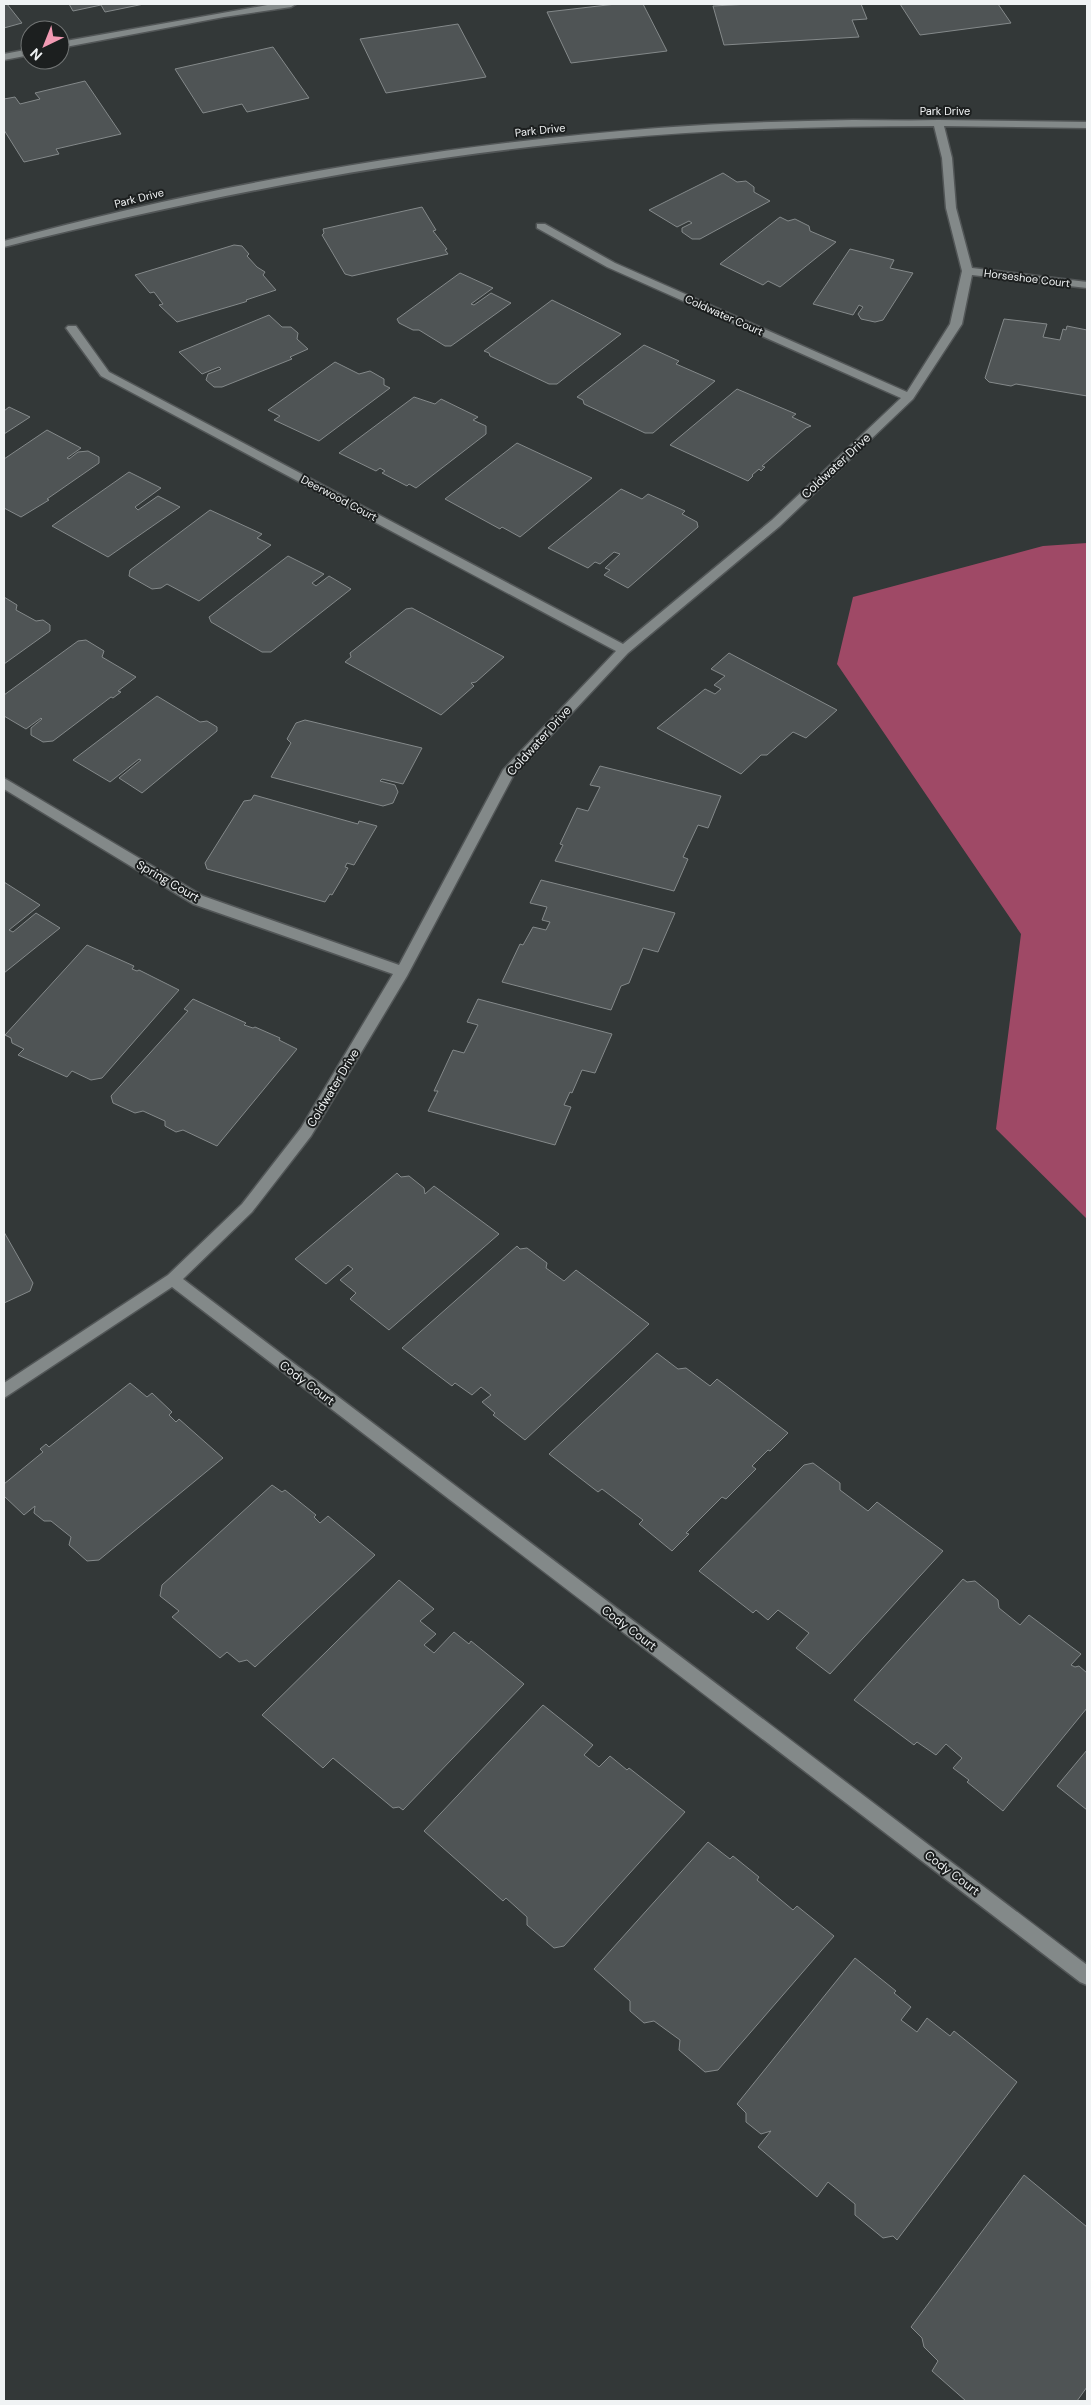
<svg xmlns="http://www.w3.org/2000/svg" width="1091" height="2405" font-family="'DM Sans',sans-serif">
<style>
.forest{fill:#9f4966}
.building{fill:#4f5455;stroke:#84898a}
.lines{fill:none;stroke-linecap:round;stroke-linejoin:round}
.minor-casing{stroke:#525657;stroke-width:3}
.minor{fill:#838989;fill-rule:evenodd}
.labels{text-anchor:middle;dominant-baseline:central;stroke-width:4;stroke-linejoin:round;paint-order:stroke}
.far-street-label{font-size:11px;fill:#f0f3f4;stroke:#1c1f1f}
.street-label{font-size:12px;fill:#f0f3f4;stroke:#1c1f1f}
</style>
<rect width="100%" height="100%" fill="#333838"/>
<!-- forest -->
<path class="forest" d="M1087,543V1219L996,1129L1021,934L837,664L853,597L1043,546Z"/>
<!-- building -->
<path class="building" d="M4,4H7L22,23L4,28Z
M69,4H144L105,12L101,5L73,11Z
M616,4H643L667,51L571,63L547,12Z
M750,4H861L867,19L852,20L859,37L724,45L713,6Z
M900,4H998L1011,23L920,35Z
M458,24L486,77L386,93L360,39Z
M273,47L309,98L247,112L242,104L203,113L175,69Z
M85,81L121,134L56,149L59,154L24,162L4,130V99L15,97L20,104L40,99L35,93Z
M723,173L737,182L746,181L754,187V192L770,201L700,239H692L682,232V228L692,223L689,221L677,227L649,210Z
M422,207L436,230L433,231L447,249L445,250L448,254L352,276L345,274L322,235L324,233L323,229Z
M780,217L788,221L795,219L809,226L810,231L836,242L780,287L768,281L763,285L720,264Z
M234,245L242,246L249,254L247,256L257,267L265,272L263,275L276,290L246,300L247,301L245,302L177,322L159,305L163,304L154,292L150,293L135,275Z
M850,249L894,260L890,268L913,273L883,320L875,322L861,319L858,314L863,307L859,305L853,315L813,304Z
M460,273L493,288L471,304L474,305L491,293L511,303L451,346H445L419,330H413L399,323L397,319Z
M552,300L621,334L557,384H549L490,356L489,353L484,351Z
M269,315L282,327H291L298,333L297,339L308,349L290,357L292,359L222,387H214L206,380L208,374L221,369L219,367L202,374L179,352Z
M1004,319L1047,324L1043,337L1060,340L1063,329L1066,330L1067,326L1087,330V396L1016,384L1011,386L989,382L985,378Z
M644,345L679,361L676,364L715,381L653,433H645L584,404L583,400L577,397Z
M335,362L359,374L370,371L384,379V385L390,388L319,441L274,420L280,416L268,410Z
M737,389L796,414L792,417L811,426L806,428L762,466L765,467L761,471L759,469L752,475L753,476L748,481L670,445Z
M414,397L435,404L441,399L478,417L473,420L486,426V434L416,488L409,484L407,486L382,473L385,471L380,468L376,471L339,453Z
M9,407L30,417L4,434V411Z
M47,430L81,448L67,458L69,459L78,452L88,451L99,457V463L47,499L49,500L21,517L4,508V459Z
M517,443L592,478L520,537L502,527L500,529L445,499Z
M129,472L161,488L135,507L138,510L158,496L180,507L108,557L52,526Z
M621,489L642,499L648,494L685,511L682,514L697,522L698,527L628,588L604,575L610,570L605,568L620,554L614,552L600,564L595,562L588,568L548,548Z
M210,510L262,534L257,538L271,545L199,601L167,584L161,588L152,589L129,576L130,570Z
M288,556L324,574L312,583L316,586L329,576L351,589L271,652H262L211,622L209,617Z
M4,597L17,605L16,610L36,621L43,620L50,625V631L4,664Z
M412,608L504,657L476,682L471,683L474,686L441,715L345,662L351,657L350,653L406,609Z
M86,640L104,651L102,657L136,677L118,691L121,692L113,698L111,697L53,741L43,742L31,735V728L42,719L41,718L26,729L4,716V695L78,641Z
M729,653L837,710L806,738L793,732L767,755H761L741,774L657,728L705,689L715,694L721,689L714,685L725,676L711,669Z
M157,696L200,722L207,721L217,727V731L142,793L119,778L141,760L139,759L110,782L73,760Z
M305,720L422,748L403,784L382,779L380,781L395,785L398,792L393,803L383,806L271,777L291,743L287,739L296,723Z
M600,766L721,796L708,828L698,825L683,857L688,859L674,891L555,861L563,845L560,844L577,808L588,811L600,787L590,785Z
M254,795L358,824L359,821L377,826L354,865L347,863L345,867L348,868L332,895L330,894L325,902L207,869L205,863L244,801L251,800Z
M541,880L675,913L658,952L643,948L629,983L621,986L611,1010L502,982L520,944L523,945L533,927L546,930L550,922L542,920L547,907L530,903Z
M4,882L40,905L9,930L13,932L36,913L60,928L4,973Z
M87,945L134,966L132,969L137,971L139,970L179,990L102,1078L91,1080L72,1071L67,1077L18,1055L24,1049L12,1043L11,1038L5,1035Z
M193,999L246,1023L244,1025L253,1028L255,1027L280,1038L279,1040L297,1049L217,1146L183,1130L176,1132L165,1126V1121L143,1111L135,1113L113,1103L111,1096L188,1011L184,1009Z
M478,999L612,1034L595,1073L582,1070L572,1093L570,1092L564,1105L571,1107L555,1145L428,1111L438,1091H434L453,1050L464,1053L478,1025L467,1022Z
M397,1173L401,1177L409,1176L424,1188L425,1194L434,1186L499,1234L389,1330L350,1299L356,1293L340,1280L353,1269L348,1265L326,1284L295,1259Z
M4,1232L33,1283L30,1291L4,1303Z
M517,1246L520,1249L527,1248L547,1263L546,1268L564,1281L576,1270L649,1324L525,1440L493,1415L495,1413L482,1402L491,1395L481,1387L472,1395L455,1383L452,1386L402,1348Z
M657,1353L678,1369L686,1368L710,1386L717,1379L788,1433L770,1451L768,1450L752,1466L756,1469L726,1499L722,1497L686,1533L689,1534L672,1551L639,1524L643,1520L602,1489L598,1492L549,1454Z
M130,1383L147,1397L152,1393L172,1412L169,1415L176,1422L179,1419L223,1458L99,1560L87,1561L69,1545L71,1537L51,1521H44L34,1513L35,1506L24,1515L4,1496V1484L43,1452L40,1449L46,1444L49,1447Z
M813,1463L840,1483V1490L868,1511L877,1502L943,1551L830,1674L796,1648L809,1633L778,1610L768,1620L756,1610L753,1613L699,1571L804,1465Z
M272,1485L282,1492L285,1490L316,1515L314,1517L320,1523L328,1516L375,1555L255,1667L247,1660L239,1662L227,1652L220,1658L172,1617L179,1611L160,1596L162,1585Z
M963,1579L967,1582L975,1581L998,1600L999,1608L1020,1625L1029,1615L1081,1654L1071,1665L1075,1667L1079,1666L1087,1673V1708L1003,1811L967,1782L969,1780L953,1768L962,1758L946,1744L936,1755L917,1742L914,1745L854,1700Z
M399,1580L434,1609L420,1621L436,1634L424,1645L434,1653L454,1632L469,1644L471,1641L524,1684L403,1810L399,1807L393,1808L333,1758L323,1768L262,1715Z
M543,1705L593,1745L584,1755L599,1767L610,1756L627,1770L629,1768L685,1812L564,1946L554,1948L527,1925V1917L506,1898L503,1901L424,1831Z
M1087,1750V1810L1057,1786Z
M708,1842L730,1859L733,1856L759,1877L757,1880L793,1910L797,1906L834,1936L718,2070L705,2072L679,2050L680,2040L654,2021L644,2023L630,2011V2001L594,1969Z
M855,1958L896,1991L894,1993L911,2007L901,2020L917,2032L927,2018L950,2036L954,2031L1017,2082L897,2240L893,2236L883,2238L855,2215V2204L828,2182L817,2197L758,2147L771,2131L761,2134L746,2122V2113L737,2104Z
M1024,2175L1087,2227V2387L1077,2401H966L932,2371L938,2361L924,2347L922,2338L911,2327Z"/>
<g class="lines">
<defs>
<path id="minor" d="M273,4H296L291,7L224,17L60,48V42Z
M30,49V55L4,60V54Z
M938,120L1087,122V128L944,126L952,158L956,208L972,268L1087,282V288L972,275L962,324L913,399L780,526L628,653L513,776L407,976L311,1136L252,1212L183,1279L1087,1965V1985L1080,1982L172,1287L4,1398V1383L168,1275L242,1204L301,1128L393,974L193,904L4,789V778L203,896L399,965L503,770L616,651L101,376L66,328L68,326H76L109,372L623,644L772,520L901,398L607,267L537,228V224H545L615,263L907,392L950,324L962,271L946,208L942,158L934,126C825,126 716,129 608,139C404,157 202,197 4,247V241C217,183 438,145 658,128C723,123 788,121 853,120C881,120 910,121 938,120Z"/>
</defs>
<!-- minor casing -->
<use href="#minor" class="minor-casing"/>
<!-- minor -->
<use href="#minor" class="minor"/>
</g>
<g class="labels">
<!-- far-street labels -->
<g class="far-street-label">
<text x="945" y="111">Park Drive</text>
<text transform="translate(540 130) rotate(-6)">Park Drive</text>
<text transform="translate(139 198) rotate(-14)">Park Drive</text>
<text transform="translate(1027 278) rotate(7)">Horseshoe Court</text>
<text transform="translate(724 315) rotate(24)">Coldwater Court</text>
<text transform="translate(339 498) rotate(28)">Deerwood Court</text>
</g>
<!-- street labels -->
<g class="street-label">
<text transform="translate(836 466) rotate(-43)">Coldwater Drive</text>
<text transform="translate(539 741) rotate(-48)">Coldwater Drive</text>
<text transform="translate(168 881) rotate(30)">Spring Court</text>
<text transform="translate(333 1088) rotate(-59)">Coldwater Drive</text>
<text transform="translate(307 1383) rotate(37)">Cody Court</text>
<text transform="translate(629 1628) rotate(37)">Cody Court</text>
<text transform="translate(952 1873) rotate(37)">Cody Court</text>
</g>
</g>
<!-- border -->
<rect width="1091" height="2405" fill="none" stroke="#f0f3f4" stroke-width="10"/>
<!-- north arrow -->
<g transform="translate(45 45) rotate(223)"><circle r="24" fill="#1c1f1f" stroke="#717474"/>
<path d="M0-4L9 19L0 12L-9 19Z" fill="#f19ab3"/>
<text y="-8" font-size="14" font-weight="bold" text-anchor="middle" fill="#f0f3f4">N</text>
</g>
</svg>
